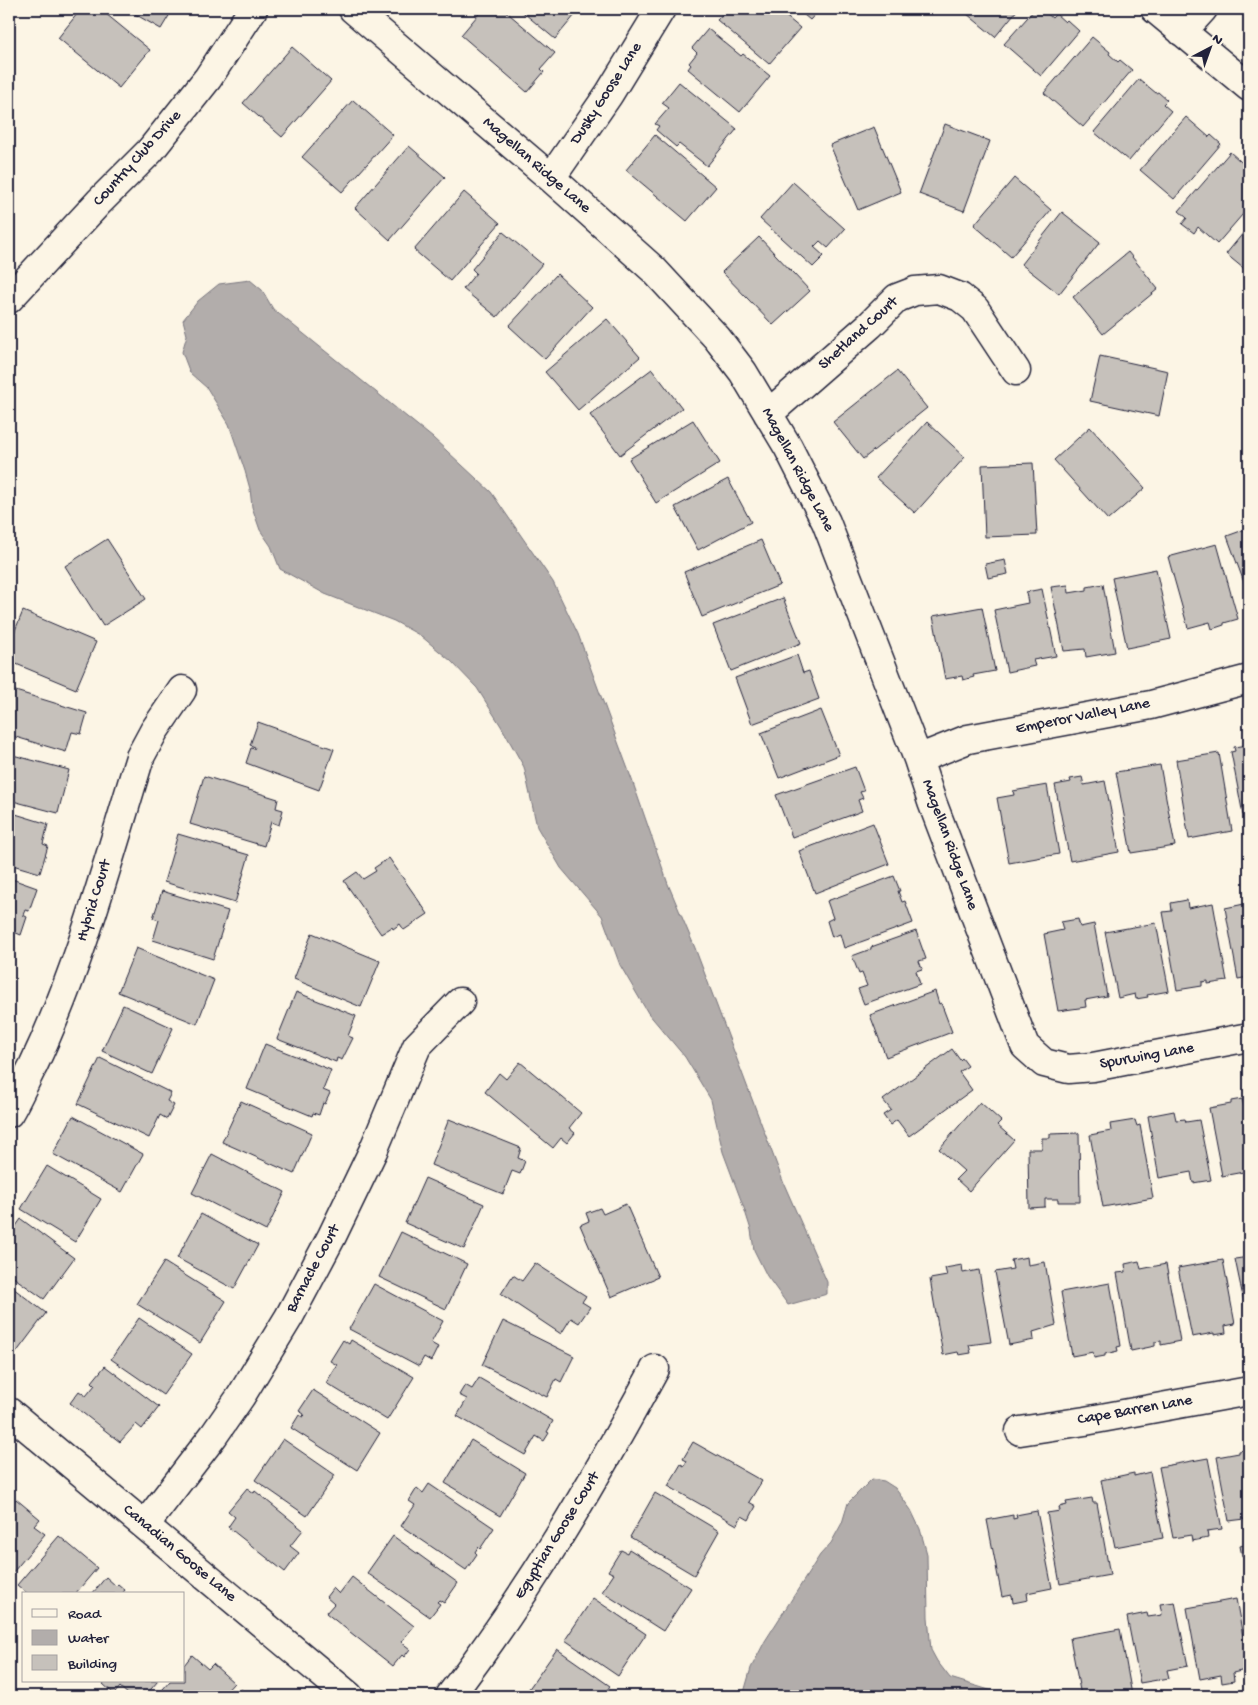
<svg xmlns="http://www.w3.org/2000/svg" width="1258" height="1705" font-family="'Gochi Hand',sans-serif">
<style>
.water{fill:#b2adab;stroke:#78757e}
.building{fill:#c6c1bb;stroke:#22223b}
.lines{fill:none;stroke-linecap:round;stroke-linejoin:round}
.minor-casing{stroke:#22223b;stroke-width:31}
.minor{stroke:#fcf5e5;stroke-width:28}
.labels{text-anchor:middle;dominant-baseline:central;stroke-width:4;stroke-linejoin:round;paint-order:stroke}
.street-label{font-size:16px;fill:#22223b;stroke:#fcf5e5}
</style>
<rect width="100%" height="100%" fill="#fcf5e5"/>
<filter id="ink" filterUnits="userSpaceOnUse"><feTurbulence type="fractalNoise" baseFrequency=".02" numOctaves="2"/><feDisplacementMap in="SourceGraphic" scale="10" xChannelSelector="R" yChannelSelector="G"/><feConvolveMatrix kernelMatrix="1 2 1 2 8 2 1 2 1" color-interpolation-filters="sRGB"/></filter>
<g filter="url(#ink)">
<!-- water -->
<path class="water" d="M250,280L262,290L273,309L433,438L491,492L553,582L578,634L632,780L668,884L695,948L784,1184L827,1282V1294L788,1305L767,1276L754,1250L751,1230L744,1208L723,1152L711,1100L685,1057L648,1013L620,965L602,916L561,868L537,827L524,767L501,726L477,688L451,661L421,636L394,621L325,594L280,569L271,546L260,530L252,507L250,489L245,471L229,424L207,388L190,373L182,352L187,335L183,320L198,301L219,284Z
M872,1479L884,1481L895,1488L911,1510L920,1529L927,1554L928,1617L931,1650L937,1661L950,1678L1009,1696H743L751,1668L765,1641L820,1555L831,1543L842,1523L848,1503Z"/>
<!-- building -->
<path class="building" d="M81,9H100L150,50L119,88L58,38Z
M126,9H173L161,29Z
M483,9H503L555,53L541,69L544,72L527,92L461,35Z
M519,9H580L555,39Z
M727,9H777L800,28L769,64L717,20Z
M797,9H820L810,20Z
M961,9H1018L995,37Z
M1035,9H1042L1052,18L1056,14L1065,22L1067,20L1079,31L1041,76L1004,44Z
M708,29L741,56L743,54L770,76L740,112L688,69L691,65L689,63L697,53L692,48Z
M1092,37L1110,52L1109,54L1118,62L1120,60L1132,70L1083,127L1044,93Z
M292,47L331,81L282,137L243,103Z
M1139,79L1156,93L1158,92L1167,100L1163,104L1171,111L1129,161L1094,132Z
M679,82L737,129L707,166L679,144L676,147L656,130L659,126L655,124L669,108L662,103Z
M353,100L393,135L342,192L302,157Z
M1186,117L1209,137L1211,135L1221,144L1174,199L1140,170Z
M945,124L990,141L964,211L919,194Z
M874,127L901,192L858,210L830,145Z
M655,135L716,187L687,221L626,170Z
M409,146L445,177L390,240L355,208Z
M1230,152L1248,168L1246,172L1249,174V207L1217,244L1198,227L1194,233L1182,224L1187,218L1179,211Z
M1014,178L1051,210L1011,257L974,225Z
M793,182L845,229L828,248L820,241L814,247L824,256L813,267L760,219Z
M464,192L500,223L450,281L414,250Z
M1062,212L1100,242L1059,294L1021,264Z
M1249,226V273L1226,254Z
M503,232L542,264L497,317L463,289L476,273L472,269Z
M759,237L810,291L773,325L722,272Z
M1128,252L1158,289L1103,334L1073,297Z
M557,274L592,307L545,359L509,326Z
M607,319L640,357L578,410L545,372Z
M1100,356L1168,371L1159,416L1090,401Z
M652,369L682,408L620,455L590,415Z
M897,371L927,408L863,459L833,422Z
M693,420L720,463L656,503L629,459Z
M927,422L965,457L915,513L876,478Z
M1090,427L1145,488L1108,520L1054,460Z
M1033,463L1037,535L985,537L982,465Z
M728,479L751,522L698,550L675,507Z
M1249,528V596L1227,536Z
M107,539L146,599L103,626L65,566Z
M761,540L780,585L702,617L684,572Z
M1217,544L1238,619L1224,623V625L1212,629L1210,622L1188,628L1168,557Z
M1005,560L1008,574L988,578L985,564Z
M1156,569L1171,639L1127,648L1112,578Z
M1103,584L1115,652L1086,657L1085,649L1064,651L1051,587L1068,585L1069,593L1087,590V587Z
M1042,589L1056,656L1033,660L1035,666L1007,672L994,610L1028,603L1026,592Z
M783,598L801,643L731,671L713,625Z
M982,607L995,671L973,675L974,677L963,680L962,676L945,679L933,616Z
M23,611L96,642L76,689L9,661V645Z
M797,655L803,673L809,671L819,699L752,724L735,678Z
M9,689L87,713L81,734L72,732L66,752L9,735Z
M821,710L839,755L779,778L761,733Z
M258,722L334,749L319,790L246,763L251,748L254,749L255,747L250,745Z
M1249,741V813L1243,815L1231,752L1235,751L1234,747L1247,745L1246,742Z
M1219,753L1232,831L1189,839L1176,760Z
M9,754L69,770L58,813L9,800Z
M1160,765L1175,846L1131,853L1116,772Z
M855,767L864,791L860,792L863,798L858,800L862,811L792,837L776,795Z
M204,776L278,799L276,808L283,810L279,825L271,822L264,846L190,824Z
M1082,777L1084,785L1105,781L1119,852L1070,861L1055,785L1071,782L1070,779Z
M1047,785L1059,854L1009,863L997,798L1014,795L1013,791Z
M9,812L48,824L43,844L48,846L40,873L9,864Z
M873,823L889,864L815,893L799,851Z
M178,834L249,855L235,903L164,882Z
M389,858L428,914L404,930L400,924L393,929L392,927L381,934L344,881L357,872L363,879L376,871L374,868Z
M894,876L900,891H898L902,902L905,901L913,923L844,948L840,934L832,937L827,921L833,918L827,901Z
M9,878L37,888L29,911L25,910L23,915L27,917L21,935L9,930Z
M162,891L228,911L213,959L153,940L159,920L153,918Z
M1187,900L1188,908L1213,903L1227,981L1208,984V981L1202,982V986L1177,990L1163,912L1172,911L1171,903Z
M1249,903V977L1238,979L1225,908Z
M1078,919L1080,927L1094,924L1107,996L1085,1000L1086,1007L1058,1011L1044,934L1063,930L1061,922Z
M1156,923L1169,991L1147,995L1148,997L1136,999L1135,994L1118,998L1105,932Z
M916,931L926,959L919,961L922,969L916,971L920,984L864,1004L858,989L867,986L862,973L859,974L852,956L871,949V947Z
M312,933L380,961L361,1007L294,979Z
M9,947L15,949L9,964Z
M136,948L214,980L197,1024L118,992Z
M935,991L939,1004L941,1003L952,1032L886,1057L870,1015Z
M296,992L356,1016L348,1036L353,1038L342,1060L337,1058L336,1062L277,1039Z
M123,1005L173,1028L152,1074L102,1051Z
M265,1044L331,1070L323,1090L330,1093L325,1104L323,1103L319,1115L313,1113L312,1116L247,1089Z
M952,1049L960,1060L962,1058L968,1066L959,1072L972,1090L909,1136L897,1120L890,1125L883,1115L891,1110L883,1100Z
M100,1058L171,1093L167,1101L174,1105L167,1119L160,1115L149,1138L78,1104Z
M520,1062L581,1113L569,1128L575,1133L567,1143L561,1138L553,1148L485,1092L499,1073L506,1079Z
M1242,1099L1244,1106L1249,1105V1171L1222,1176L1209,1108L1231,1104V1101Z
M241,1101L312,1133L294,1174L222,1142Z
M980,1102L1001,1121L997,1125L1014,1140L969,1191L956,1179L964,1171L939,1149Z
M1174,1111L1176,1120L1185,1119L1186,1122L1199,1120L1211,1180L1193,1183L1191,1172L1159,1178L1148,1116Z
M73,1116L143,1154L122,1192L53,1154Z
M449,1119L521,1148L518,1158L525,1161L520,1174L512,1171L503,1194L431,1165Z
M1135,1120L1137,1126L1140,1125L1153,1198L1103,1207L1090,1135L1111,1131L1110,1124Z
M1079,1133L1080,1202H1058V1199H1045V1207L1029,1208L1028,1149H1042V1138H1050V1134Z
M212,1154L285,1192L266,1231L192,1193Z
M47,1166L101,1199L75,1242L21,1209Z
M425,1178L484,1204L464,1249L405,1223Z
M626,1204L658,1277L611,1297L580,1225L589,1221L586,1213L600,1208L603,1214Z
M201,1214L258,1245L234,1289L177,1258Z
M21,1219L74,1258L44,1299L9,1274V1236Z
M401,1232L467,1264L446,1309L379,1277Z
M1027,1257L1028,1265L1045,1262L1056,1325L1033,1332L1034,1340L1009,1345L995,1272L1013,1269L1011,1260Z
M1249,1257V1326L1235,1259Z
M1223,1260L1235,1324L1225,1326L1226,1333L1214,1335V1333L1192,1337L1178,1268Z
M1139,1261L1141,1269L1166,1264L1180,1341L1161,1345V1341L1155,1342V1346L1131,1351L1117,1273L1126,1272L1125,1264Z
M164,1262L226,1301L200,1343L137,1304Z
M535,1263L586,1296L582,1302L590,1307L579,1323L571,1318L561,1334L501,1294L513,1275L522,1281Z
M962,1265L963,1273L979,1270L991,1342L969,1345L971,1353L959,1355L958,1352L943,1355L930,1279L947,1276L945,1268Z
M1110,1283L1121,1346L1117,1347L1118,1351L1105,1354V1356L1094,1358L1093,1352L1072,1356L1061,1292Z
M374,1284L443,1321L431,1343L438,1347L431,1361L424,1357L419,1366L349,1329Z
M9,1285L46,1313L16,1353L9,1348Z
M139,1318L192,1354L163,1395L111,1359Z
M503,1321L574,1356L561,1382L556,1379L547,1397L482,1365Z
M343,1340L349,1344L351,1340L414,1377L387,1420L326,1383L337,1365L330,1361Z
M105,1366L159,1407L142,1429L136,1424L120,1442L70,1403L79,1391L86,1396L95,1385L92,1382Z
M479,1378L553,1421L547,1432L549,1433L544,1441L536,1436L525,1455L457,1416L467,1399L459,1395L465,1385L472,1389Z
M313,1390L380,1433L357,1470L291,1428L299,1415L303,1417L304,1414L299,1411Z
M283,1439L335,1475L307,1516L255,1480Z
M471,1440L525,1473L500,1516L445,1483Z
M693,1442L762,1481L749,1502L756,1506L749,1520L742,1516L737,1525L668,1486L681,1464L684,1466L687,1461L683,1459Z
M1249,1449V1526H1246L1245,1519L1229,1521L1217,1457L1239,1453V1451Z
M1208,1458L1222,1529L1207,1531L1208,1538L1192,1541L1191,1535L1173,1538L1159,1467Z
M1150,1472L1163,1538L1115,1547L1101,1480L1134,1473V1476Z
M429,1484L494,1528L480,1549L478,1547L475,1552L477,1554L466,1570L401,1526L415,1505L409,1501L417,1488L423,1493Z
M247,1488L254,1493L255,1491L303,1530L290,1546L299,1553L285,1572L228,1527L235,1517L228,1511Z
M655,1493L719,1531L694,1575L630,1537Z
M1092,1498L1093,1503H1097L1110,1575L1060,1584L1047,1513L1060,1511L1059,1507L1067,1505L1066,1502Z
M16,1499L40,1519L34,1526L45,1534L9,1577V1508Z
M1037,1511L1052,1588L1027,1593L1028,1600L1013,1603L1012,1595L1002,1597L987,1520L1013,1515V1519L1017,1518L1016,1515Z
M59,1536L97,1568L75,1594H28L17,1585Z
M393,1536L458,1583L444,1603L439,1600L437,1602L440,1604L430,1617L367,1573Z
M1249,1544V1555L1242,1556L1240,1546Z
M629,1549L691,1588L663,1631L602,1592L614,1574L608,1571L621,1550L627,1553Z
M106,1577L116,1586L118,1584L125,1590L122,1594H92Z
M352,1577L414,1626L401,1642L410,1649L404,1657L402,1655L393,1666L326,1613L334,1604L326,1597L333,1588L339,1594Z
M593,1598L646,1634L618,1676L565,1640Z
M1236,1599L1249,1669L1233,1673L1234,1681L1222,1683L1221,1675L1200,1679L1187,1608Z
M1249,1599V1626L1244,1600Z
M1175,1602L1188,1666L1167,1670L1169,1678L1140,1683L1127,1617L1147,1613L1148,1617L1162,1615L1160,1604Z
M1120,1629L1132,1695L1124,1696H1081L1070,1638Z
M557,1649L610,1686L603,1696H537L528,1690Z
M192,1655L208,1669L213,1664L234,1683L222,1696H157L170,1681H184V1665Z
M105,1681H158L145,1696H130L120,1687L114,1694L103,1684Z
M241,1689L249,1696H235Z"/>
<g class="lines">
<defs>
<path id="minor" d="M353,9L551,178L654,270L717,338L743,372L788,447L826,522L918,759L932,802L1025,1046L1044,1063L1068,1069L1093,1067L1249,1037
M1155,9L1249,87
M1182,32L1203,9
M551,178L609,94L661,9
M9,299L99,202L150,151L208,78L253,9
M768,414L870,325L897,298L915,291L939,289L960,297L975,309L1016,371
M918,759L968,739L1151,705L1249,679
M9,1113C18,1098 25,1081 33,1066C80,967 108,861 140,757L154,731L182,690
M9,1412L349,1696
M1020,1431L1085,1421L1249,1391
M145,1525L214,1435L241,1396L264,1358L289,1317L332,1236L373,1151L417,1046L460,1002
M450,1696C529,1593 593,1483 655,1369"/>
</defs>
<!-- minor casing -->
<use href="#minor" class="minor-casing"/>
<!-- minor -->
<use href="#minor" class="minor"/>
</g>
</g>
<g class="labels">
<!-- street labels -->
<g class="street-label">
<text transform="translate(607 94) rotate(-57)">Dusky Goose Lane</text>
<text transform="translate(138 159) rotate(-48)">Country Club Drive</text>
<text transform="translate(536 166) rotate(41)">Magellan Ridge Lane</text>
<text transform="translate(859 334) rotate(-42)">Shetland Court</text>
<text transform="translate(797 470) rotate(62)">Magellan Ridge Lane</text>
<text transform="translate(1083 717) rotate(-11)">Emperor Valley Lane</text>
<text transform="translate(949 845) rotate(70)">Magellan Ridge Lane</text>
<text transform="translate(95 901) rotate(-73)">Hybrid Court</text>
<text transform="translate(1147 1057) rotate(-10)">Spurwing Lane</text>
<text transform="translate(314 1269) rotate(-62)">Barnacle Court</text>
<text transform="translate(1135 1411) rotate(-10)">Cape Barren Lane</text>
<text transform="translate(558 1536) rotate(-58)">Egyptian Goose Court</text>
<text transform="translate(179 1554) rotate(40)">Canadian Goose Lane</text>
</g>
</g>
<!-- margin -->
<rect width="1258" height="1705" fill="none" stroke="#fcf5e5" stroke-width="30"/>
<rect x="15" y="15" width="1228" height="1675" fill="none" stroke="#22223b" stroke-width="2" filter="url(#ink)"/>
<!-- legend -->
<rect x="22" y="1592" width="162" height="90" fill="#fcf5e5" stroke="#a5a1a1"/>
<rect x="32" y="1609" width="25" height="8" fill="#fcf5e5" stroke="#a5a1a1"/>
<text x="68" y="1618" font-size="15" fill="#22223b">Road</text>
<rect x="32" y="1630" width="25" height="15" fill="#b2adab" stroke="#a5a1a1"/>
<text x="68" y="1642" font-size="15" fill="#22223b">Water</text>
<rect x="32" y="1655" width="25" height="15" fill="#c6c1bb" stroke="#a5a1a1"/>
<text x="68" y="1668" font-size="15" fill="#22223b">Building</text>
<!-- north arrow -->
<g transform="translate(1210 48) rotate(41)" stroke="#fcf5e5" stroke-width="4" paint-order="stroke">
<path d="M0-4L9 19L0 12L-9 19Z" fill="#22223b"/>
<text y="-8" font-size="14" font-weight="bold" text-anchor="middle" fill="#22223b">N</text>
</g>
</svg>
